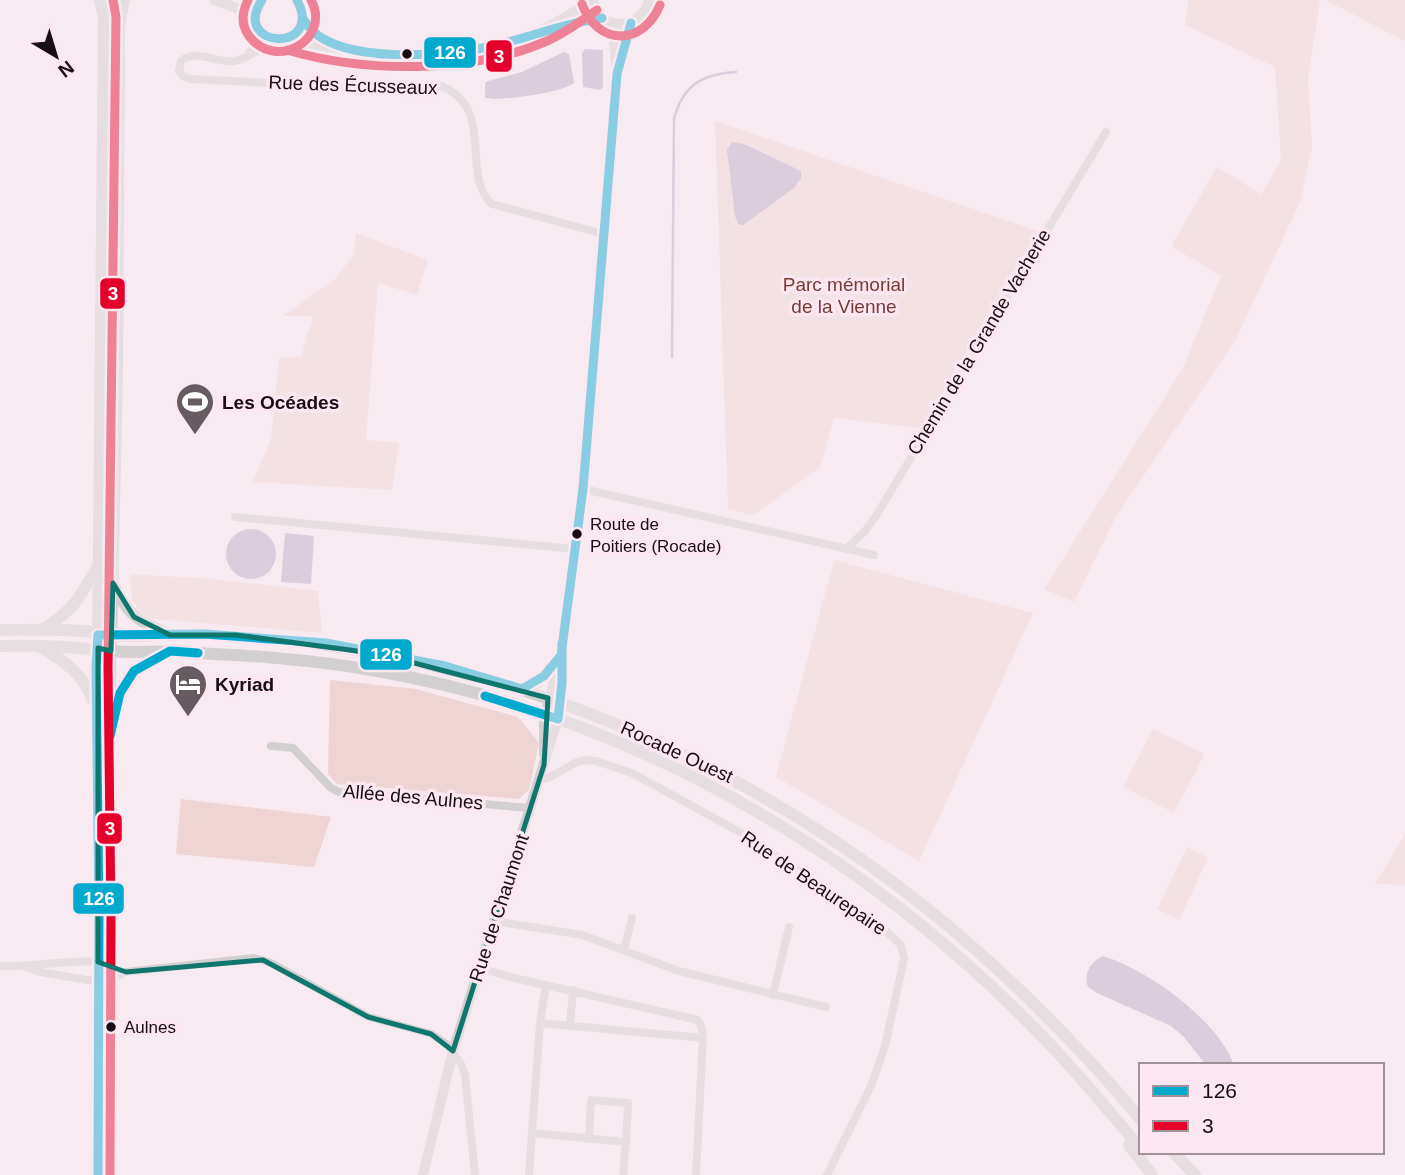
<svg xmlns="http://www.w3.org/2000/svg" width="1405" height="1175" font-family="Arial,sans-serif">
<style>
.green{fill:#eed4d3}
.water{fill:#b6a8c3}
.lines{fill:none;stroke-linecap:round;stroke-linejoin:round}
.stream{stroke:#b6a8c3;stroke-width:2.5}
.minor{stroke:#d2cfd0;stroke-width:8}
.tertiary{stroke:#d2cfd0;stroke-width:10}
.secondary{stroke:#d2cfd0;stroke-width:12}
.primary{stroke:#d2cfd0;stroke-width:12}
.bus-1-casing{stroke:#fce6f1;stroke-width:14}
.bus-2-casing{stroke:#fce6f1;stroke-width:14}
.bus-1{stroke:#00a9ce;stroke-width:9}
.bus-2{stroke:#e4002b;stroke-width:9}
.marked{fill:none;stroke:#0f766e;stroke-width:5;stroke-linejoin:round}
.bus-dot{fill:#160e12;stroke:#fce6f1;stroke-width:2.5}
.labels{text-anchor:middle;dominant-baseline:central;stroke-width:7;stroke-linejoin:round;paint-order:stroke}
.bus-label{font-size:17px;fill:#160e12;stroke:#fce6f1;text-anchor:start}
.street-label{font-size:19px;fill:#160e12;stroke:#fce6f1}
.park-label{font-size:19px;fill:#773c35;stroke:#fce6f1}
.poi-label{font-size:19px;font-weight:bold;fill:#160e12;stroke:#fce6f1;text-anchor:start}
.line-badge{stroke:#fce6f1;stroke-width:2.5}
.badge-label{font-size:19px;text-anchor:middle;font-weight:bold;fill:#fff}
</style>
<rect width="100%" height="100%" fill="#f7ebf1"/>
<!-- green -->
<path class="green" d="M1189,0H1320L1308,79L1312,147L1300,202L1235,341L1115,518L1074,602L1044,589L1183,368L1221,276L1171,246L1217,167L1261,194L1281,161L1275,67L1185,25Z
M1325,0H1405V41Z
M715,121L1038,231L921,428L834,418L820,468L753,515L728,509Z
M356,233L428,260L417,295L378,283L366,440L399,443L392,490L253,482L271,439L279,358L301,357L313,316H283L336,278L354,254Z
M834,560L1033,613L919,861L776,777Z
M130,574L212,579L318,591L322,633L153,619C130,608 132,598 130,574Z
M330,680L416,689L518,717L539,743L529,790L519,799L337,784L328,774Z
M1153,729L1205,754L1174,813L1123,787Z
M181,799L331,817L314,867L176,854Z
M1405,834V885L1375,884Z
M1187,847L1208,858L1179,920L1157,909Z"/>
<!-- water -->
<path class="water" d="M585,49L603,50V87L600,90L583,87L582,53Z
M564,52L569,54L574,83C562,93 501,101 485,98V83L488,81L522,72Z
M732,142L744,144L801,171V178L794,188L743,225L738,224L735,216L727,150Z
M226 554a25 25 0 1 1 50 0a25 25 0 1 1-50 0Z
M285,533L314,536L311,584L281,582Z
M1103,956C1148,970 1218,1020 1234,1065H1206L1183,1036L1171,1026L1097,993L1088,987C1083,974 1091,961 1103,956Z"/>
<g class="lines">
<!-- stream -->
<path class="stream" d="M672,357L674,119C683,85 702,74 736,72"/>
<!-- minor -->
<path class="minor" d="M275,40C262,47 250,58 235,61C217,64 196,48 181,61L179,71L184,77L191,79L352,87L441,86C496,107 460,176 492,204L604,234
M248,55L256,43L259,29
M583,489L874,555
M235,517L575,549
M846,549L865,531L876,516L1106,132
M271,746L293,748L331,788L339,792L530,808
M540,779L548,778L577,762L586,760L596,761L632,773L747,836L887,932L901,945L904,959L885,1046L871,1086L827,1175
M494,921L582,935L679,971L826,1007
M624,950L632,918
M0,966C34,968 67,959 102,962
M26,967L40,972L99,982L112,979L126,972L254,958L271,963L368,1017L431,1034L448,1045L461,1064L465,1075L475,1175
M480,968L510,977L698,1020L702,1028L703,1038L540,1023L532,1133
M773,995L789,927
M540,1023L546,985
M570,1026L573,990
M589,1139L591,1100L628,1103L626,1142
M529,1175L532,1133L626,1142L623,1175
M696,1175L703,1038"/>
<!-- tertiary -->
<path class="tertiary" d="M214,0L242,10L255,18
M262,0C256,8 253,17 257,26C272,58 321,30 297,0
M593,0C600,33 641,31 649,0
M304,20L316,36L333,44
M553,27L602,18
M291,38C321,48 350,50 381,52C454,57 531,48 590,0
M619,68L631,23
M522,689L537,684L554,666
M544,754V721L559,660
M423,1175L453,1051L558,719L562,683L561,655L583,489L617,74L614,41L608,22"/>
<!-- secondary -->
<path class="secondary" d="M41,647C64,661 84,674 93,701
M114,714C124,676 135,667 170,651
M98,1175L99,917L96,667L98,648
M109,1175L112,979L110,921V651"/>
<!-- primary -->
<path class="primary" d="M113,584C126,611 135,620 164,632
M0,630C28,630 56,629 84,631C93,632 100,636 110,636C142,637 175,633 207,634C265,636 324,643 381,654C634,702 864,832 1044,1014C1078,1048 1111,1083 1141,1120
M42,630C74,609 77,602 96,569
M98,640L104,17L100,0
M111,643L117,376L119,25L124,0
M0,646C37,645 74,647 111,651C132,653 154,651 176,652C244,655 310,659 377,671C630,715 859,849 1037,1031C1074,1068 1107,1109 1141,1149
M1129,1145L1152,1175
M1173,1152L1195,1175"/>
<defs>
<path id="bus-1" d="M262,0C230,49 325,54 297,0
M304,20C330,67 447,56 492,46C529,38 564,23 602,18
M485,696L558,719L562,683V643
M110,736L120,693L134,671L170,651L198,653
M98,1175L99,917L96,667L98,635L205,634L326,643L445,666L522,689L544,676L561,655L583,489L617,74L631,23"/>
<path id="bus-2" d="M248,0C242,12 241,25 249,36C276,72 332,39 311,0
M582,4C598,47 643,46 660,5
M287,50C365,73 471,74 547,41C565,33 581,21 597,10
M110,1175L111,917L108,667L116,17L113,0"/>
</defs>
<!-- bus-1 casing -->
<use href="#bus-1" class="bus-1-casing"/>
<!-- bus-2 casing -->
<use href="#bus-2" class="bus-2-casing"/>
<!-- bus-1 -->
<use href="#bus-1" class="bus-1"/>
<!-- bus-2 -->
<use href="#bus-2" class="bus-2"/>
</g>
<!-- marked area -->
<path d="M0 0H1405V1175H0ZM113,583L134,617L170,635H236L380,654L548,698L544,765L453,1051L431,1034L368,1017L263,960L126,972L98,962V648L111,651Z" fill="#f7ebf1" fill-opacity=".55" fill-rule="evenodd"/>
<path class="marked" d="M113,583L134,617L170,635H236L380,654L548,698L544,765L453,1051L431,1034L368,1017L263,960L126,972L98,962V648L111,651Z"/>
<!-- icons -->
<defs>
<symbol id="stadium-pin" viewBox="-11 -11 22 30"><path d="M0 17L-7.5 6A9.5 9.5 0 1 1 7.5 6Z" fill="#655b60" stroke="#fce6f1"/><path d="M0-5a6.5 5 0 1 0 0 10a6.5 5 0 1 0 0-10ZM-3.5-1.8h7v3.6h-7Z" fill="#fff"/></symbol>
<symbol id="hotel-pin" viewBox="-11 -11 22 30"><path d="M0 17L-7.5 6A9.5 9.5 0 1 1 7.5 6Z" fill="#655b60" stroke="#fce6f1"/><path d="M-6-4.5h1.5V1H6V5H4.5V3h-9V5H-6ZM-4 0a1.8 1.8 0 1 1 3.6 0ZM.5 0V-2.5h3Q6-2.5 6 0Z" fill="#fff"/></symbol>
</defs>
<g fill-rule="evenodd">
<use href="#stadium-pin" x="173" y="380" width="44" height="60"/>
<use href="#hotel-pin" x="166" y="662" width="44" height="60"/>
</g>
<!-- markers -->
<g class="bus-dot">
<circle cx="407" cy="54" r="6"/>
<circle cx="577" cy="534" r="6"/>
<circle cx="111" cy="1027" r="6"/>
</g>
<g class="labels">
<!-- bus labels -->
<g class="bus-label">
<text x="590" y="524">Route de<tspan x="590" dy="22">Poitiers (Rocade)</tspan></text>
<text x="124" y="1027">Aulnes</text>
</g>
<!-- street labels -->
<g class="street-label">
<text transform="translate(353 85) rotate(2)">Rue des Écusseaux</text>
<text transform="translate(979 342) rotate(-59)">Chemin de la Grande Vacherie</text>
<text transform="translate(677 752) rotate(25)">Rocade Ouest</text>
<text transform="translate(413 797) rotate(5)">Allée des Aulnes</text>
<text transform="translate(814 883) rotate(34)">Rue de Beaurepaire</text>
<text transform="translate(499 908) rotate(-72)">Rue de Chaumont</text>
</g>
<!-- park labels -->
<g class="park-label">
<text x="844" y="284">Parc mémorial<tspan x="844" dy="22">de la Vienne</tspan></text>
</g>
<!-- poi labels -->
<g class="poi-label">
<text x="222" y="402">Les Océades</text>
<text x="215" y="684">Kyriad</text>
</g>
</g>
<g class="line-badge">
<rect x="423" y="36" width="54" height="33" rx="7" fill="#00a9ce"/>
<rect x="485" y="39" width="28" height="34" rx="7" fill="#e4002b"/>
<rect x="99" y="277" width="27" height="33" rx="7" fill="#e4002b"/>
<rect x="359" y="638" width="54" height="33" rx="7" fill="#00a9ce"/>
<rect x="96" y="812" width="27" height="33" rx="7" fill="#e4002b"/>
<rect x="72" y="882" width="53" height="33" rx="7" fill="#00a9ce"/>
</g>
<g class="badge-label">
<text x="450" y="59">126</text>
<text x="499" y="63">3</text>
<text x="113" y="300">3</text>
<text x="386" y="661">126</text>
<text x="110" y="835">3</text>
<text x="99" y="905">126</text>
</g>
<!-- legend -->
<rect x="1139" y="1063" width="245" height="91" fill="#fce6f1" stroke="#a09098" stroke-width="2"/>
<rect x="1153" y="1086" width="35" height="10" fill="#00a9ce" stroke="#a09098" stroke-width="2"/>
<text x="1202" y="1098" font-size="21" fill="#160e12">126</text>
<rect x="1153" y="1121" width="35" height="10" fill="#e4002b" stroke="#a09098" stroke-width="2"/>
<text x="1202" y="1133" font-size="21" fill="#160e12">3</text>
<!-- north arrow -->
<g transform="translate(56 56) rotate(142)" stroke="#fce6f1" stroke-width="5" paint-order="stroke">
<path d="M0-5L12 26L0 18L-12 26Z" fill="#160e12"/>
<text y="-10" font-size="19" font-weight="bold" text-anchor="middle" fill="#160e12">N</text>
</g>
</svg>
